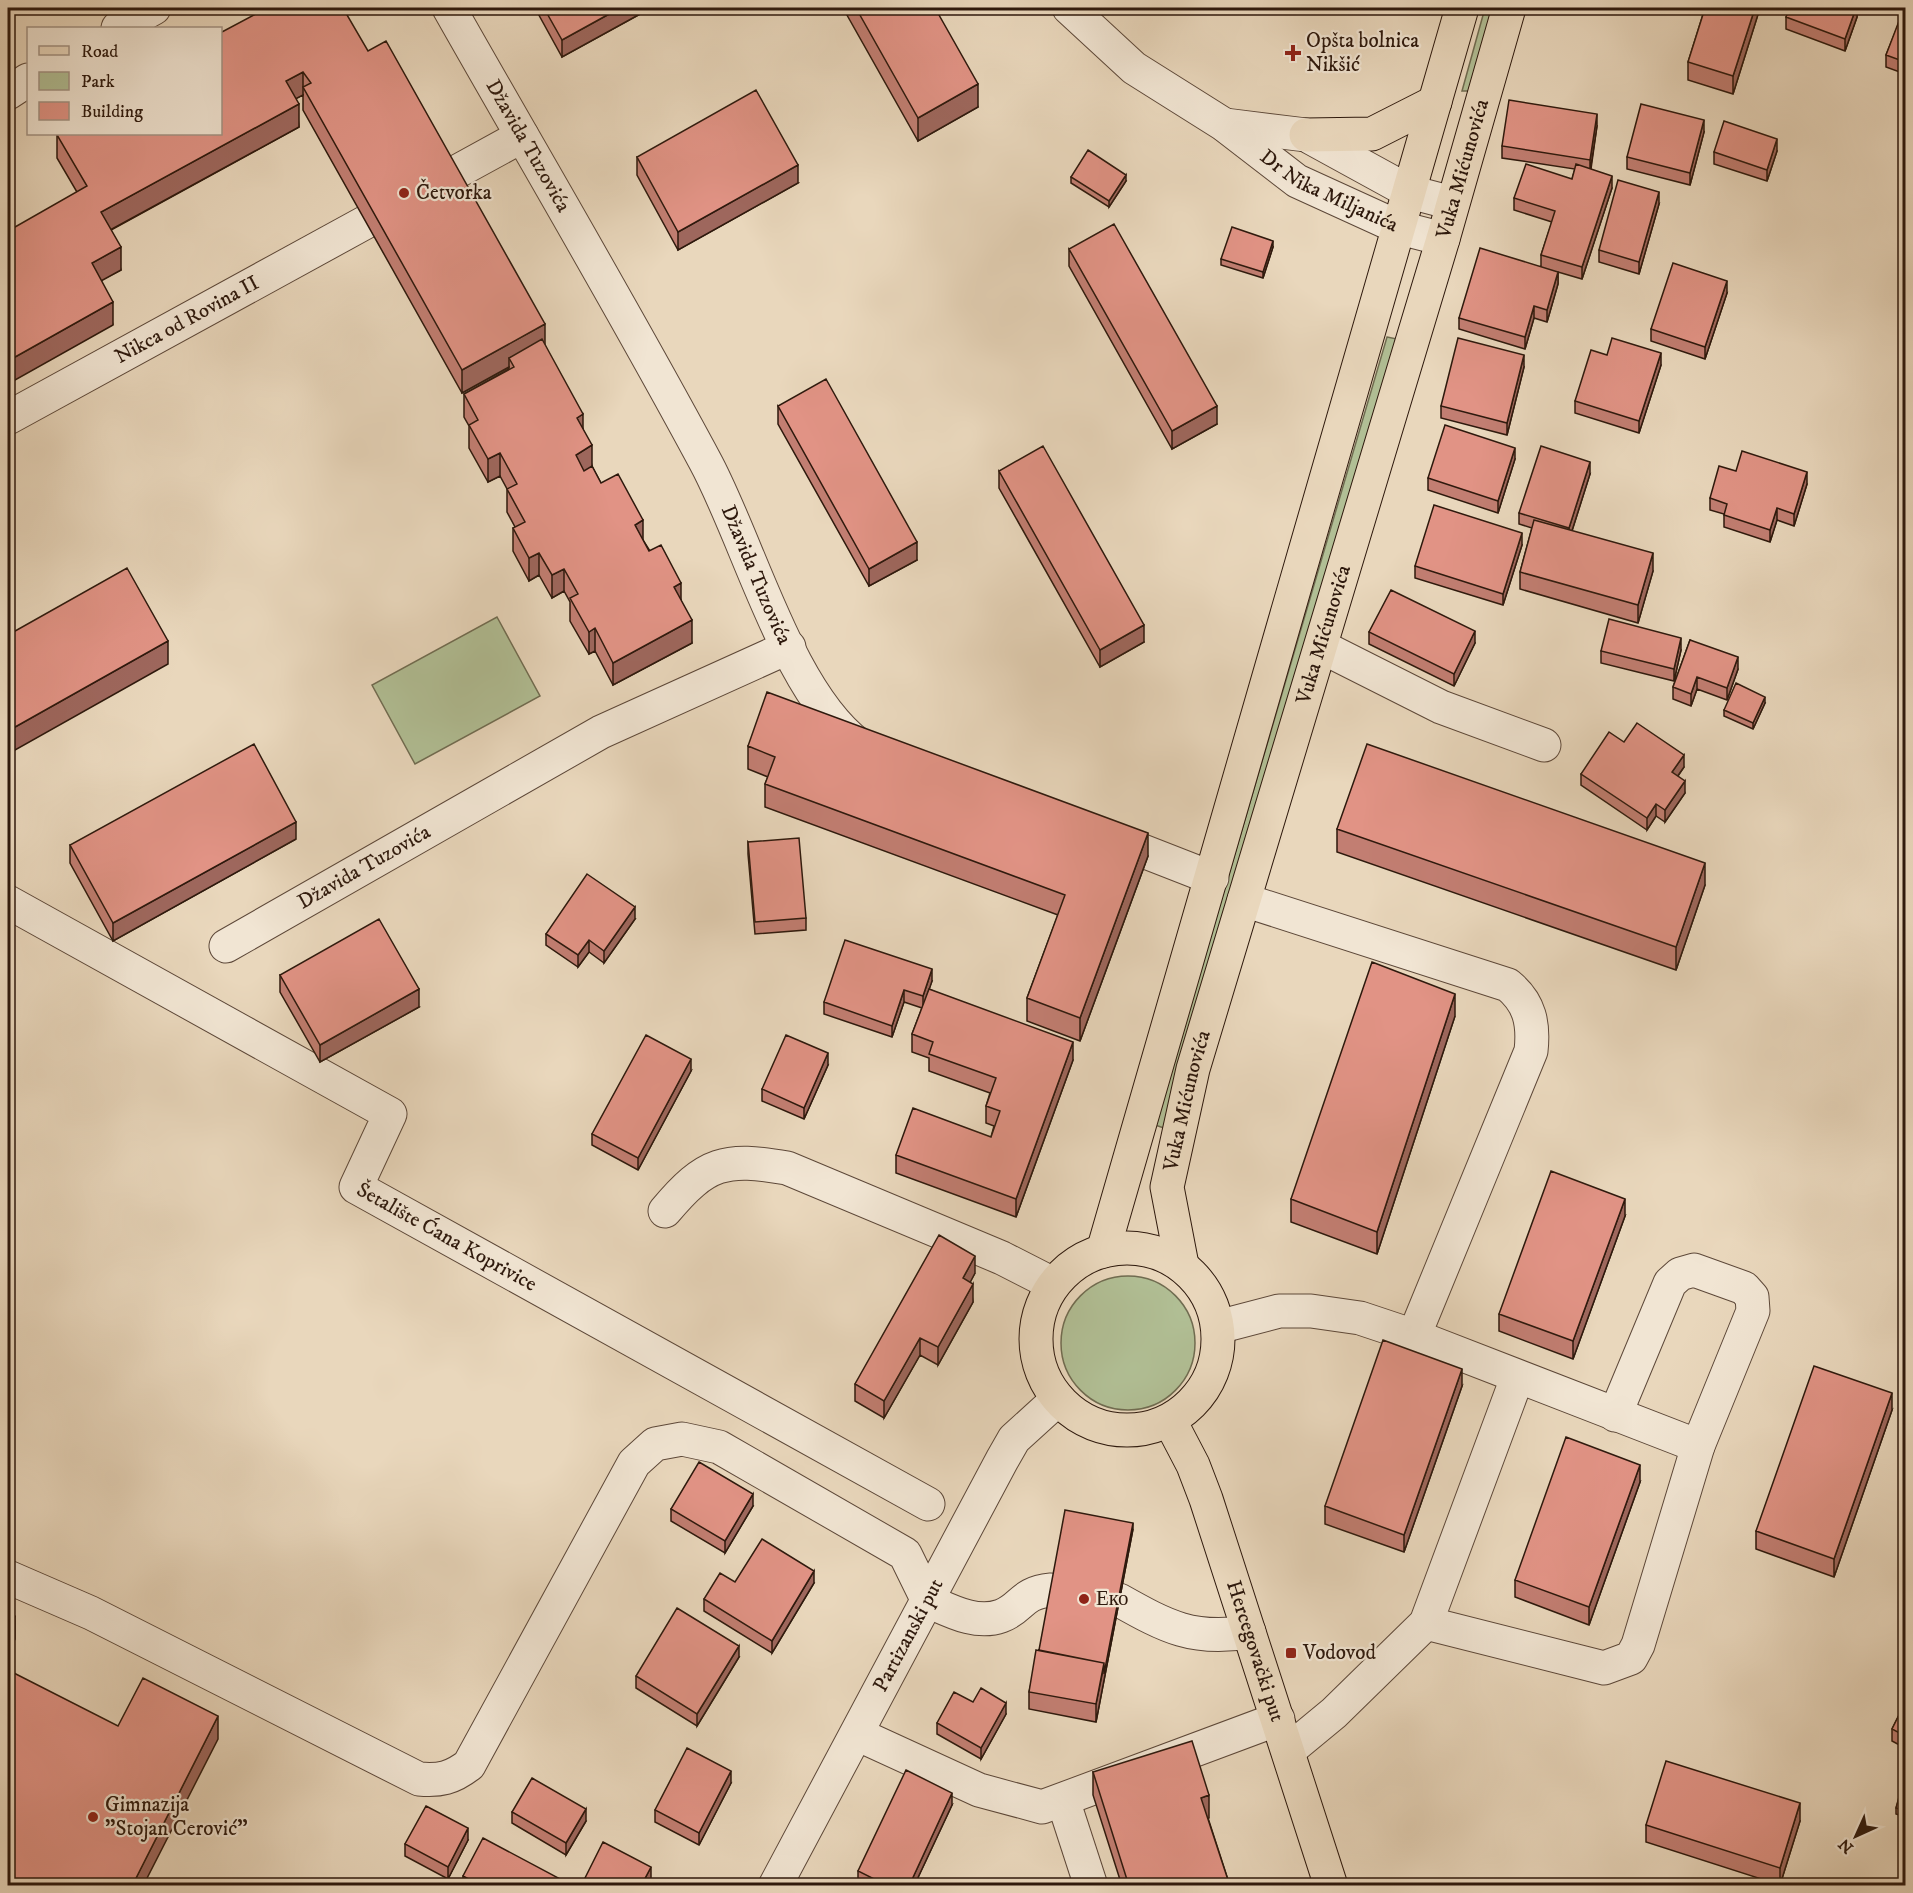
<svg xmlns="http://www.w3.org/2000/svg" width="1913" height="1893" font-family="'IM FELL DW Pica',serif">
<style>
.green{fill:#b1bf95;stroke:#706c51;stroke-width:1.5}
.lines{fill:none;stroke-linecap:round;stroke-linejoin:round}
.minor-casing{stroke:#5d4839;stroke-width:35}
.major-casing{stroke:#2e190d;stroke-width:35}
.minor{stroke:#f1e5d3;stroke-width:33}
.major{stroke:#e9d7bc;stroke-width:33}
.wall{fill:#c27e72;stroke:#2e190d;stroke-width:1.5}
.shaded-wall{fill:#9e675d;stroke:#2e190d;stroke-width:1.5}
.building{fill:#e19385;stroke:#2e190d;stroke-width:1.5}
.poi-dot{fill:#8f2418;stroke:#f1e5d3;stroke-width:2}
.labels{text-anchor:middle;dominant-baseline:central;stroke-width:4.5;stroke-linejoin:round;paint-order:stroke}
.poi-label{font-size:21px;fill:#2e190d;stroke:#f1e5d3;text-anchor:start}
.street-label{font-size:21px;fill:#2e190d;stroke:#f1e5d3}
</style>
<rect width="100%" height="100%" fill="#e9d7bc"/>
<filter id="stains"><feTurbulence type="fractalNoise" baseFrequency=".00333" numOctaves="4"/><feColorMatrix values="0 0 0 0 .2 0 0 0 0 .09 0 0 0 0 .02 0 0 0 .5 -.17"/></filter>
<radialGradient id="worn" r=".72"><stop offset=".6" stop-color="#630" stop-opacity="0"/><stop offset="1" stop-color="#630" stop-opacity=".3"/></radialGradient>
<!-- green -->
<path class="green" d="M1485,8H1493L1469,91H1462Z
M1387,337L1397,339L1164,1128L1155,1125Z
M497,617L540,696L415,764L372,685Z
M1061 1343a67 67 0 1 1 134 0a67 67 0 1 1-134 0Z"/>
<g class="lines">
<defs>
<g id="minor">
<path id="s1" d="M449,8C534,158 623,308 705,461C749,542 787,691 859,745"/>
<path id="s2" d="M1069,8L1134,68L1223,124L1297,181L1400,228L1443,239"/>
<path d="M118,28L154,8"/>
<path d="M8,93L28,80"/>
<path d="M1225,125L1306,135L1410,192L1452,203"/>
<path d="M449,176L522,136"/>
<path id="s3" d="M8,418L366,222"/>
<path d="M1322,647L1441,707L1544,745"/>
<path d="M1107,837L1212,878"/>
<path d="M1244,900L1508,985C1530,1003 1534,1024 1531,1051L1414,1336"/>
<path id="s4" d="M8,902L390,1114L356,1187L928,1504"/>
<path id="s5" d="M226,946L601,732L789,647"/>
<path d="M665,1211C706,1162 725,1157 787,1168L1002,1258L1053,1284"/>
<path d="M1218,1327L1279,1311H1311L1360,1318L1414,1336L1698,1446"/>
<path d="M8,1577L91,1613L419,1779C440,1781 452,1778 469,1765L634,1463L655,1444L682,1439L719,1447L905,1554L928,1601C951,1611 976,1625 1001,1616C1023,1608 1020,1593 1051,1590"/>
<path d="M1119,1600C1167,1627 1193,1641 1249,1632"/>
<path d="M1426,1623L1604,1668L1631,1658L1638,1645L1698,1446L1753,1311L1752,1297L1744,1288L1694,1270L1680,1274L1670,1283L1615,1415"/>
<path d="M857,1734L979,1790L1042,1807L1278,1719"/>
<path d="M1288,1751L1334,1713L1426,1623L1517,1378"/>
<path d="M1063,1800L1091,1886"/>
<path id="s6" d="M775,1886L1002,1460L1014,1439L1058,1399"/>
</g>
<g id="major">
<path d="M1306,135L1372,134L1435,102"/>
<circle cx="1127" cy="1339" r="91"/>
<path d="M1103,1251L1462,8"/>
<path id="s7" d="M1182,1265L1167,1187L1193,1069L1443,239L1509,8"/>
<path id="s8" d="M1170,1421L1193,1465L1206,1499L1331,1886"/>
</g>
</defs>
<!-- minor casing -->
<use href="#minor" class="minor-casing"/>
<!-- major casing -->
<use href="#major" class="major-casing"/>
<!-- minor -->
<use href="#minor" class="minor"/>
<!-- major -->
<use href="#major" class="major"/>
</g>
<!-- wall -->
<path class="wall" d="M535,8H651L562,57Z
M843,8H935L978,107L918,141Z
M1705,8H1760L1733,94L1688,80V62Z
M1857,8V17L1845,51L1786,29V17Z
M1905,8V74L1886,67V55Z
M220,33L368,51L545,345L583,429L592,466L601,483L643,540L681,600L692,643L613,685L595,651L589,654L570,621V602L564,591L552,598L539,575L529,581L513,551V528L515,527L507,512V489L500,476L488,482L469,448V426L464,417V394L509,369V367L462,393L303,110V95L296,98L299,127L111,230L121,270L101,280L113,325L77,192L57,158V135L220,134Z
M1597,126L1591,169L1612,188L1582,279L1558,272V284L1547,322L1534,318L1525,349L1459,329V318L1541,266V255L1552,222L1514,210V198L1572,179L1575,169L1502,158V146Z
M1704,132L1690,185L1627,169V157Z
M1777,151L1767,181L1714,164V152Z
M637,157L798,183L678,250L637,175Z
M1071,177L1126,181L1109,207L1071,183Z
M1659,204L1639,274L1599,262V250Z
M1273,247L1263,278L1221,265V259Z
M1069,249L1217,424L1172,449L1069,266Z
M1727,293L1705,359L1651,341V329Z
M1607,355L1661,365L1639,433L1575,413V401Z
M1524,367L1507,435L1441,418V406Z
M778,406L917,560L869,586L778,424Z
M1515,459L1498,513L1428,490V478Z
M999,471L1144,642L1100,667L999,488Z
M1736,471L1807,484L1794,526L1777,520L1770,542L1724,527V514L1710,510V498Z
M1590,474L1572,531L1653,571L1638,623L1520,589V572L1532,528L1519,524V513Z
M1522,545L1503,605L1415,578V566Z
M1369,632L1475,643L1454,686L1369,644Z
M1690,640L1738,669L1727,700L1697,689L1691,706L1673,699V687Z
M1681,650L1674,681L1601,663V651Z
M1765,703L1753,729L1724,716V710Z
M1624,742L1684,767L1678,776L1685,793L1665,822L1656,816L1647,830L1581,785V774Z
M748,746L1148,856L1080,1041L1027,1021V998L1058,915L765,807V784L768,777L748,769Z
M1337,829L1705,885L1676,970L1337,852Z
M296,839L113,941L70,863V845Z
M748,842L806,918V930L755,934L748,854Z
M635,919L604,963L589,952L578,967L546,945V934Z
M280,975L419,1007L320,1062L280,992Z
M932,981L929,989L1073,1060L1016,1217L896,1173V1155L991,1137L994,1126L986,1123V1106L990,1093L929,1071V1058L912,1052V1034L922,1008L904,1002L892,1037L824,1014V1002Z
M1455,1016L1377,1254L1291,1222V1199Z
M828,1065L804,1119L762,1101V1089Z
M691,1071L638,1170L592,1145V1134Z
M1625,1216L1573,1359L1499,1331V1314Z
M975,1273L970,1282L973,1302L938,1365L920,1355L884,1418L855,1401V1384Z
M1462,1386L1404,1552L1325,1524V1506Z
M1892,1410L1834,1577L1756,1549V1531Z
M1640,1482L1589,1625L1515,1597V1580Z
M753,1506L725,1553L671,1521V1509Z
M1133,1529L1096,1722L1029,1709V1692L1039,1650Z
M735,1582L814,1583L772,1653L704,1611V1599Z
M739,1657L697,1726L636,1688V1676Z
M973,1702L1006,1714L981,1759L937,1734V1723Z
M1905,1703V1748L1892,1741V1729Z
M1093,1772L1209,1818H1208L1230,1886H1122L1093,1795Z
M1905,1779V1817L1896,1814V1808Z
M731,1783L699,1845L655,1822V1810Z
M952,1805L914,1886H863L858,1883V1871Z
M512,1812L586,1821L566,1855L512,1823Z
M1800,1821L1780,1885L1646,1842V1825Z
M468,1840L448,1879L405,1856V1844Z
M463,1876L564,1886H463Z"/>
<!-- shaded-wall -->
<path class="shaded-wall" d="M8,8H18L8,13Z
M620,8H651L562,57V40Z
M1755,8H1760L1733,94V76Z
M1856,8H1857V17L1845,51V39Z
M303,72V95L286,104V81Z
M978,84V107L918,141V118Z
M299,104V127L101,235V212Z
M1597,114V126L1590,172V160Z
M1704,120V132L1690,185V173Z
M1777,139V151L1767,181V170Z
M798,165V183L678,250V232Z
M1126,175V181L1109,207V201Z
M1612,176V188L1582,279V267Z
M1659,192V204L1639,274V262Z
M1273,241V247L1263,278V272Z
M121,247V270L92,286V263Z
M1558,272V284L1547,322V310Z
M1727,281V293L1705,359V347Z
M113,302V325L8,384V361Z
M1534,306V318L1525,349V337Z
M545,324V346L509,358V367L462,393V370Z
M1661,353V365L1639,433V421Z
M1524,355V367L1507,435V423Z
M1217,406V424L1172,449V431Z
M583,414V437L577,418Z
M592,445V468L576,478V455Z
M1515,448V459L1498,513V501Z
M500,453V476L488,482V459Z
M1590,462V474L1569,540V528Z
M1807,472V484L1794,526V514Z
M1777,508V520L1770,542V530Z
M643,520V543L635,525Z
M1522,533V545L1503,605V594Z
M917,542V560L869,586V569Z
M539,553V575L529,581V558Z
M1653,553V571L1638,623V605Z
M564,569V591L552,598V575Z
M681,583V606L674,587Z
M692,620V643L613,685V663Z
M1144,625V642L1100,667V650Z
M595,628V651L589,654V632Z
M1475,631V643L1454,686V674Z
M1681,638V650L1674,681V669Z
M168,641V664L8,754V731Z
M1738,657V669L1727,700V688Z
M1697,677V689L1691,706V694Z
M1765,697V703L1753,729V723Z
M1684,755V767L1672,784V772Z
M1685,781V793L1665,822V810Z
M1656,804V816L1647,830V818Z
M296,822V839L113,941V923Z
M1148,833V856L1080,1041V1018Z
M1705,863V885L1676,970V947Z
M635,907V919L604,963V951Z
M589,940V952L578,967V955Z
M932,969V981L923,1008V996Z
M419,989V1007L320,1062V1045Z
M904,990V1002L892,1037V1026Z
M1455,994V1016L1377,1254V1232Z
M1073,1042V1060L1016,1217V1199Z
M828,1053V1065L804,1119V1108Z
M691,1059V1071L638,1170V1158Z
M1625,1199V1216L1573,1359V1341Z
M975,1256V1273L963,1296V1278Z
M973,1284V1302L938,1365V1347Z
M920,1338V1355L884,1418V1401Z
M1462,1369V1386L1404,1552V1535Z
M1892,1393V1410L1834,1577V1559Z
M1640,1465V1482L1589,1625V1607Z
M753,1494V1506L725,1553V1541Z
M1133,1523V1529L1096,1722V1704Z
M814,1571V1583L772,1653V1641Z
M15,1616V1639L8,1654V1631Z
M739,1646V1657L697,1726V1714Z
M1006,1703V1714L981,1759V1748Z
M218,1716V1739L143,1886H132Z
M731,1771V1783L699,1845V1833Z
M952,1793V1805L914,1886H909Z
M1209,1795V1818L1201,1821V1798Z
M1800,1803V1821L1780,1885V1868Z
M586,1809V1821L566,1855V1843Z
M468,1828V1840L448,1879V1867Z
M651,1867V1879L648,1886H641Z"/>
<!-- building -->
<path class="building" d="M267,8H343L368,51L386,41L545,324L462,370L303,87L311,83L303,72L286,81L299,104L101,212L121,247L92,263L113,302L8,361V231L87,186L57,135L60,134H220V33Z
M544,8H620L562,40Z
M856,8H935L978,84L918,118Z
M1705,8H1755L1733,76L1688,62Z
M1790,8H1856L1845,39L1786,17Z
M1904,8H1905V62L1886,55Z
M756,90L798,165L678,232L637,157Z
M1509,100L1597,114L1590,160L1502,146Z
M1641,104L1704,120L1690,173L1627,157Z
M1724,121L1777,139L1767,170L1714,152Z
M1088,150L1126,175L1109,201L1071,177Z
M1526,164L1572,179L1576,164L1612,176L1582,267L1541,255L1555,211L1514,198Z
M1618,180L1659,192L1639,262L1599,250Z
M1114,224L1217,406L1172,431L1069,249Z
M1232,227L1273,241L1263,272L1221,259Z
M1480,248L1558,272L1547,310L1534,306L1525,337L1459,318Z
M1673,263L1727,281L1705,347L1651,329Z
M1458,338L1524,355L1507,423L1441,406Z
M1612,338L1661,353L1639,421L1575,401L1591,350L1607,355Z
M542,339L583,414L577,418L592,445L576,455L584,471L592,466L601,483L618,474L643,520L635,525L649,551L661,545L681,583L674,587L692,620L613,663L595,628L589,632L570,598L578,594L564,569L552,575L539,553L529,558L513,528L525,522L507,489L517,484L500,453L488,459L469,425L478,420L464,394L514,367L509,358Z
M826,379L917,542L869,569L778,406Z
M1445,425L1515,448L1498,501L1428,478Z
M1043,446L1144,625L1100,650L999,471Z
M1541,446L1590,462L1569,528L1519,513Z
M1742,451L1807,472L1794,514L1777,508L1770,530L1724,515L1727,504L1710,498L1719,466L1736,471Z
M1434,505L1522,533L1503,594L1415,566Z
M1534,520L1653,553L1638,605L1520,572Z
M127,568L168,641L8,731V635Z
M1391,590L1475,631L1454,674L1369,632Z
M1609,619L1681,638L1674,669L1601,651Z
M1690,640L1738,657L1727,688L1697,677L1691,694L1673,687Z
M1736,683L1765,697L1753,723L1724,710Z
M767,692L1148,833L1080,1018L1027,998L1065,895L765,784L775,757L748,746Z
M1637,723L1684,755L1672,772L1685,781L1665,810L1656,804L1647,818L1581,774L1609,732L1624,742Z
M254,744L296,822L113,923L70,845Z
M1367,744L1705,863L1676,947L1337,829Z
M799,838L806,918L755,922L748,842Z
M587,874L635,907L604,951L589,940L578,955L546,934Z
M379,919L419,989L320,1045L280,975Z
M845,940L932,969L923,996L904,990L892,1026L824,1002Z
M1372,962L1455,994L1377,1232L1291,1199Z
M929,989L1073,1042L1016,1199L896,1155L913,1108L991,1137L1000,1111L986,1106L996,1078L929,1054L933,1042L912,1034Z
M646,1035L691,1059L638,1158L592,1134Z
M786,1035L828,1053L804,1108L762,1089Z
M1551,1171L1625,1199L1573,1341L1499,1314Z
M939,1235L975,1256L963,1278L973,1284L938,1347L920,1338L884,1401L855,1384Z
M1383,1340L1462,1369L1404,1535L1325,1506Z
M1814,1366L1892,1393L1834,1559L1756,1531Z
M1566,1437L1640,1465L1589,1607L1515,1580Z
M699,1462L753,1494L725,1541L671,1509Z
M1065,1510L1133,1523L1104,1674V1663L1039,1650Z
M762,1539L814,1571L772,1641L704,1599L720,1573L735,1582Z
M677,1608L739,1646L697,1714L636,1676Z
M8,1612L15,1616L8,1631Z
M1036,1650L1104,1663L1096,1704L1029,1692Z
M8,1670L118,1726L143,1678L218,1716L132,1886H8Z
M981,1688L1006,1703L981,1748L937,1723L954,1692L973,1702Z
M1905,1703V1736L1892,1729Z
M1192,1741L1209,1795L1201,1798L1230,1886H1129L1093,1772Z
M687,1748L731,1771L699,1833L655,1810Z
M1666,1761L1800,1803L1780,1868L1646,1825Z
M906,1770L952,1793L909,1886H888L858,1871Z
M532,1778L586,1809L566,1843L512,1812Z
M1904,1778L1905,1779V1811L1896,1808Z
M426,1806L468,1828L448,1867L405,1844Z
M483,1838L564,1881L562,1886H481L463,1876Z
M603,1842L651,1867L641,1886H581Z"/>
<!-- markers -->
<g class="poi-dot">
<path d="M1290 44h6v6h6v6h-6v6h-6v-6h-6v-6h6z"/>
<circle cx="404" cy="193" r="6"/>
<circle cx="1084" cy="1599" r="6"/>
<rect x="1285" y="1647" width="12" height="12" rx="3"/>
<circle cx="93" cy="1817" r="6"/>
</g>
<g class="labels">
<!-- poi labels -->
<g class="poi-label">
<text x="1306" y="41">Opšta bolnica<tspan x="1306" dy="24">Nikšić</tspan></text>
<text x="416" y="193">Četvorka</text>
<text x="1096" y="1599">Еко</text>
<text x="1303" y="1653">Vodovod</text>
<text x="105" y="1805">Gimnazija<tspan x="105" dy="24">"Stojan Cerović"</tspan></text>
</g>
<!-- street labels -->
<g class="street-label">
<text stroke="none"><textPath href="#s1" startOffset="159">Džavida Tuzovića</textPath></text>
<text stroke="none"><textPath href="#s7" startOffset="1140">Vuka Mićunovića</textPath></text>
<text stroke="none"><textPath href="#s2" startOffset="320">Dr Nika Miljanića</textPath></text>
<text stroke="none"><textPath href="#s3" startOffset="204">Nikca od Rovina II</textPath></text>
<text stroke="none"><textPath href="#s1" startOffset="645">Džavida Tuzovića</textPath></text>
<text stroke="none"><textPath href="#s7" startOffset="654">Vuka Mićunovića</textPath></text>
<text stroke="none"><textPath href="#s5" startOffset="159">Džavida Tuzovića</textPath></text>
<text stroke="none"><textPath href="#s7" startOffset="168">Vuka Mićunovića</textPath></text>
<text stroke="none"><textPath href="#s4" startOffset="621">Šetalište Ćana Koprivice</textPath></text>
<text stroke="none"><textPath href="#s6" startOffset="284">Partizanski put</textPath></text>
<text stroke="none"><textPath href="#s8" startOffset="246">Hercegovački put</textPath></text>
</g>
</g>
<!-- margin -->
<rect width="1913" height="1893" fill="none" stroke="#e9d7bc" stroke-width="30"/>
<rect x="9" y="9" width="1895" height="1875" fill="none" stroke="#2e190d" stroke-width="3"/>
<rect x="15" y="15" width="1883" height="1863" fill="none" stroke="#2e190d" stroke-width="1.5"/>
<!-- legend -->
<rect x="27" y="27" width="195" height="108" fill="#f1e5d3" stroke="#a39384" stroke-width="1.5"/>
<rect x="39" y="46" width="30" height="9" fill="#e9d7bc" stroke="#a39384" stroke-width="1.5"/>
<text x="81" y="57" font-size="18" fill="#2e190d">Road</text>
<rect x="39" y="72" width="30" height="18" fill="#b1bf95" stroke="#a39384" stroke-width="1.5"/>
<text x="81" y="87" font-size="18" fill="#2e190d">Park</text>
<rect x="39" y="102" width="30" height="18" fill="#e19385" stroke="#a39384" stroke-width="1.5"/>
<text x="81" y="117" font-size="18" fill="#2e190d">Building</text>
<!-- north arrow -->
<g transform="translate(1856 1836) rotate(225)" stroke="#f1e5d3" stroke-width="4.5" paint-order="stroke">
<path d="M0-4.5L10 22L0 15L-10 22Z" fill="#2e190d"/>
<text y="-9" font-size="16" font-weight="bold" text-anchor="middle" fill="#2e190d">N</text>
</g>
<rect width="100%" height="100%" filter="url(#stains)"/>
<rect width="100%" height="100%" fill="url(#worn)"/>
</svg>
